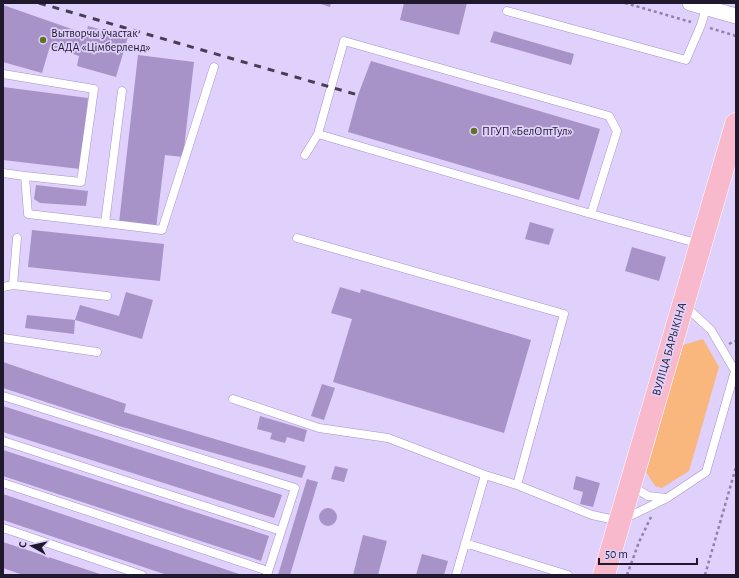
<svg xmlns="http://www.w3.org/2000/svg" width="739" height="578" font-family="'Alegreya Sans',sans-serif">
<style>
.green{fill:#f9b77e}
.building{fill:#a793c8}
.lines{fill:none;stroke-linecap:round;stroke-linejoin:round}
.service-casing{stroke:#a692c7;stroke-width:9}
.minor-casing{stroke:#a692c7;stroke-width:16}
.primary-casing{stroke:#fff;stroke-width:23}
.path{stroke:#9083a5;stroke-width:2.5;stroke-dasharray:3 3;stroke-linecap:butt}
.service{stroke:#fff;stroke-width:8}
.minor{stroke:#fff;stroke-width:15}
.primary{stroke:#f7b9cb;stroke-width:22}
.rail{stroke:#463e56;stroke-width:3;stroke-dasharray:7 7;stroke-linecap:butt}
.poi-dot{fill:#617322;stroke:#e0d0fc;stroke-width:1.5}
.labels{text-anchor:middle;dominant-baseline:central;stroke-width:3.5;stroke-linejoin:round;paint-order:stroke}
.poi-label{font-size:12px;fill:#20192d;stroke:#e0d0fc;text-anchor:start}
.street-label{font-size:12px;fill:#20192d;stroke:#e0d0fc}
</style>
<rect width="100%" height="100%" fill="#e0d0fc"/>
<!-- green -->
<path class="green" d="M703,339L719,367L689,471L662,488L655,486L646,472L683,345Z"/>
<!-- building -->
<path class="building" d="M318,3H331L330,7Z
M404,3H467L459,35L400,20Z
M3,5L86,34L88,26L128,37L116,77L77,66L79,56L50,46L42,73L3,62Z
M494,31L574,54L571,65L490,42Z
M138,55L194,62L183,157L165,155L156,228L119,223Z
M371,61L600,129L579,200L348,132L358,95Z
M3,87L88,98L80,169L3,160Z
M36,185L88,191L86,206L40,203L34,199Z
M530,222L554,229L549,245L525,239Z
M32,230L164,244L160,281L28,267Z
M632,247L666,257L659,281L625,271Z
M340,287L360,293L361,289L531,340L504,433L333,382L352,319L331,313Z
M126,292L153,300L142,339L75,320L80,305L119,316Z
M27,315L75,320L74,334L25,328Z
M3,362L126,404L124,412L306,466L302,478L119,426L3,388Z
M322,384L335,388L324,420L311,416Z
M3,406L282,495L274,518L3,432Z
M260,416L307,430L304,442L287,437L285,443L270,439L272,433L257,429Z
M3,450L269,536L261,561L3,476Z
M335,466L348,469L344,482L331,479Z
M576,476L600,483L593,507L580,504L583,492L573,489Z
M307,479L318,482L290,575H278Z
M3,494L242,575H167L3,520Z
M319 517a9 9 0 1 1 18 0a9 9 0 1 1-18 0Z
M363,535L387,541L378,575H353Z
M3,542L103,575H23L3,568Z
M422,554L448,561L444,575H416Z"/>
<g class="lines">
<defs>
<path id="service" d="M507,11L686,60L701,25L706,8
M3,74L94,89L81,182L25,176
M318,134L591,214L700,244
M305,155L318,134L344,41L609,116L617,131L591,214
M3,173L25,176L28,214L105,223L122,91
M105,223L162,230L214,67
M297,238L564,314L517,485
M13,285L17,238
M3,287L13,285L107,296
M3,338L97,352
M3,396L295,488L267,575
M233,399L319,428L388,438L485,475
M3,441L281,531
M3,483L268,571
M634,483L635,488L648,496L666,498
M3,528L142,575
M465,543L568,575
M456,575L485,475L517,485L592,515L620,521L667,498L706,472L735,371L711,330L684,305"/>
<path id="minor" d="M690,3L736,16"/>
<path id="primary" d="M604,575L736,124"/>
</defs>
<!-- service casing -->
<use href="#service" class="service-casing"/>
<!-- minor casing -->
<use href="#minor" class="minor-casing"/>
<!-- primary casing -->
<use href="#primary" class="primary-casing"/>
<!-- path -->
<path class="path" d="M625,3L691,22
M710,28L736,36
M729,344L735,341
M627,575L639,542L651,517
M705,575L736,467"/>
<!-- service -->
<use href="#service" class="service"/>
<!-- minor -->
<use href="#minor" class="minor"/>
<!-- primary -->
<use href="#primary" class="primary"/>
<!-- rail -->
<path class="rail" d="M39,3L358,95"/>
</g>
<!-- markers -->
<g class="poi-dot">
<circle cx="43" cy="40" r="4"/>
<circle cx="474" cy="131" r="4"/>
</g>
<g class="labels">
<!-- poi labels -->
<g class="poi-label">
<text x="51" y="33">Вытворчы ўчастак<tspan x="51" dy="14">САДА «Цімберленд»</tspan></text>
<text x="482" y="131">ПГУП «БелОптТул»</text>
</g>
<!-- street labels -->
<g class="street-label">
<text transform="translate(669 349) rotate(-74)">ВУЛІЦА БАРЫКІНА</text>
</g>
</g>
<!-- border -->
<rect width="739" height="578" fill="none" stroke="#20192d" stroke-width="8"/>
<!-- north arrow -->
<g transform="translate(32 546) rotate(278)" stroke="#e0d0fc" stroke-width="3" paint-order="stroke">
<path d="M0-3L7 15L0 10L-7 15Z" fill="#20192d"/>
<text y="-6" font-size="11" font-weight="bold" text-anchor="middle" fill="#20192d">С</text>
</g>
<!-- scale -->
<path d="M599 558v6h98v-6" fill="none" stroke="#20192d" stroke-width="2"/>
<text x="605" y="558" font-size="12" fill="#20192d" stroke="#e0d0fc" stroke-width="3" paint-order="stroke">50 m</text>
</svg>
